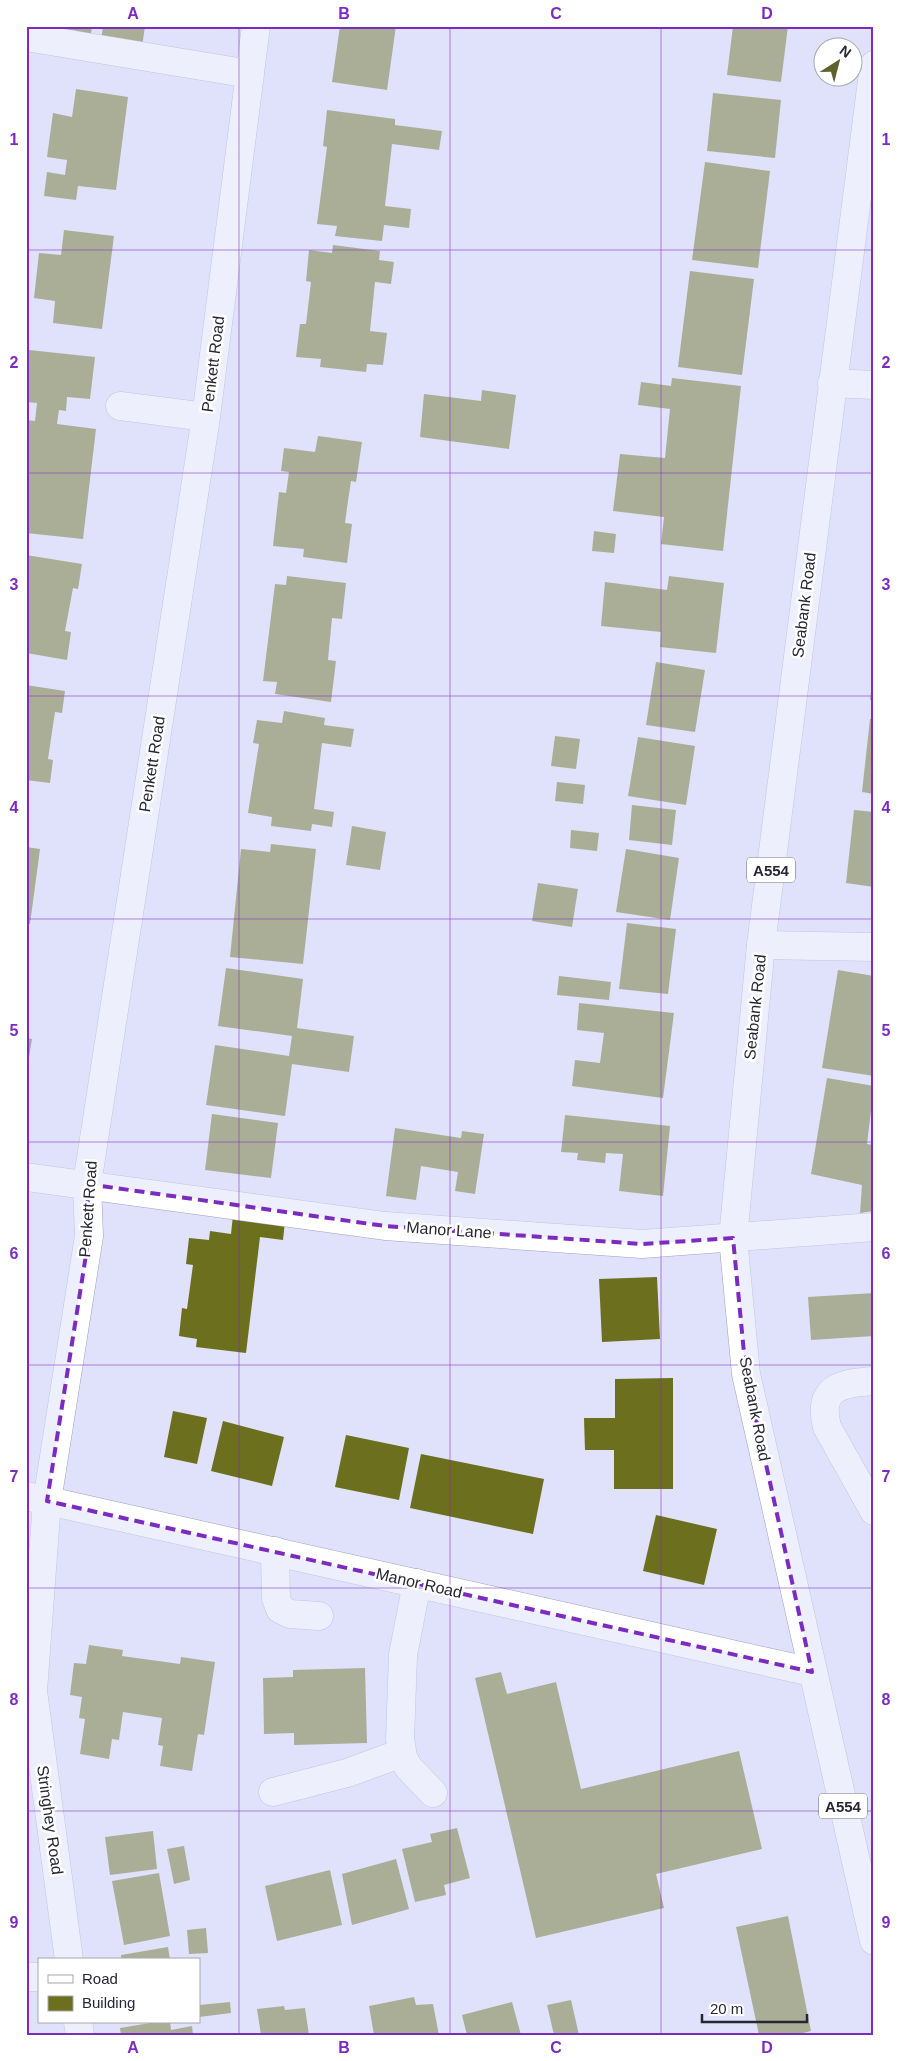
<svg xmlns="http://www.w3.org/2000/svg" width="900" height="2061" font-family="Arial,sans-serif">
<style>
.building{fill:#6c6f1d}
.lines{fill:none;stroke-linecap:round;stroke-linejoin:round}
.minor-casing{stroke:#9fa0bf;stroke-width:29}
.major-casing{stroke:#9fa0bf;stroke-width:29}
.minor{stroke:#fff;stroke-width:28}
.major{stroke:#fff;stroke-width:28}
.marked{fill:none;stroke:#7b2cbf;stroke-width:4;stroke-dasharray:10 6;stroke-linejoin:round}
.grid{fill:none;stroke:#7b2cbf;stroke-width:1;stroke-opacity:0.55}
.labels{text-anchor:middle;dominant-baseline:central;stroke-width:5;stroke-linejoin:round;paint-order:stroke}
.shield{fill:#fff;stroke:#676870;stroke-width:1}
.shield-label{font-size:15px;font-weight:bold;fill:#262733}
.street-label{font-size:16px;fill:#262733;stroke:#fff}
.neatline{fill:none;stroke:#7b2cbf;stroke-width:2}
.grid-label{font-size:16px;text-anchor:middle;font-weight:bold;fill:#7b2cbf}
</style>
<rect width="100%" height="100%" fill="#e0e1fb"/>
<!-- building -->
<path class="building" d="M53,26H92L91,34L53,29Z
M103,26H145L142,47L101,41Z
M340,26H396L387,90L332,82Z
M733,26H788L781,82L727,75Z
M76,89L128,97L116,190L78,186L76,200L44,196L47,172L65,175L67,160L47,157L53,113L72,117Z
M713,93L781,100L775,158L707,151Z
M327,110L395,119V125L442,131L439,150L392,144L385,206L411,209L409,228L384,225L382,241L335,236L337,226L317,224L327,147L323,146Z
M705,162L770,171L758,268L692,260Z
M64,230L114,236L102,329L53,323L55,301L34,298L39,253L61,255Z
M333,245L380,251L379,260L394,262L391,284L375,282L370,331L387,333L383,365L367,364L366,372L320,367L321,359L296,357L300,324H306L311,282L306,281L309,250L332,253Z
M690,271L754,279L742,375L678,367Z
M29,350L95,357L90,399L67,397L66,411L59,410L57,424L96,429L83,539L26,533V420L35,421L37,403L26,402Z
M672,378L741,386L723,551L661,544L664,517L613,511L620,454L665,458L670,409L638,405L641,382L671,386Z
M482,390L516,395L509,449L420,437L424,394L481,401Z
M318,436L362,442L356,482L351,481L348,501L345,523L352,524L347,563L303,557L304,549L273,546L279,492L286,493L289,472L281,471L284,448L315,452Z
M594,531L616,534L614,553L592,551Z
M26,555L82,564L78,589L73,588L65,631L71,632L67,660L26,653Z
M287,576L346,583L342,619L332,618L328,660L336,661L331,702L275,694L277,682L263,681L275,584L286,585Z
M669,576L724,583L716,653L660,647L661,632L601,626L605,582L667,590Z
M656,662L705,670L695,732L646,725Z
M873,676L874,677V701L870,700Z
M26,685L65,691L62,713L55,712L52,732L48,759L53,760L50,783L26,780Z
M284,711L325,718L324,725L354,729L351,747L322,743L314,809L334,812L332,827L312,824L311,831L271,826L272,817L248,813L259,744L253,743L257,720L282,723Z
M870,719H874V794L862,792Z
M555,736L580,739L576,769L551,766Z
M638,737L695,746L686,805L628,796Z
M557,782L585,785L583,804L555,801Z
M632,805L676,810L672,845L629,840Z
M854,810L874,812V887L846,883Z
M352,826L386,832L380,870L346,865Z
M571,830L599,833L597,851L570,848Z
M271,844L316,849L303,964L230,957L241,849L270,852Z
M26,847L40,849L30,924L26,923Z
M626,849L679,858L670,920L616,912Z
M538,883L578,889L572,927L532,921Z
M627,923L676,929L668,994L619,989Z
M226,968L303,979L297,1028L354,1036L349,1072L292,1064L285,1116L206,1105L215,1045L289,1056L292,1036L218,1026Z
M838,970L874,976V1076L822,1068Z
M559,976L611,982L609,1000L557,995Z
M579,1003L674,1013L663,1098L572,1086L575,1060L600,1063L604,1033L577,1030Z
M26,1038L32,1039L27,1069H26Z
M827,1078L874,1086L867,1144L874,1145V1211L860,1213L862,1185L811,1174Z
M212,1114L278,1123L271,1178L205,1170Z
M565,1115L670,1126L663,1196L619,1191L623,1154L606,1153L605,1163L577,1160L578,1153L561,1152Z
M395,1128L461,1138L462,1131L484,1134L475,1194L455,1191L458,1172L421,1166L416,1200L386,1196Z
M233,1215L285,1221L283,1240L260,1237L246,1353L196,1347L197,1339L179,1336L182,1308L187,1309L193,1265L186,1264L189,1238L209,1240L210,1231L231,1234Z
M657,1277L660,1339L602,1342L599,1279Z
M874,1293V1336L811,1340L808,1297Z
M673,1378V1489H614V1450H585L584,1418H615V1379Z
M173,1411L207,1418L197,1464L164,1457Z
M223,1421L284,1437L272,1486L211,1471Z
M346,1435L409,1448L399,1500L335,1487Z
M421,1454L544,1479L533,1534L410,1508Z
M656,1515L717,1529L704,1585L643,1571Z
M89,1645L123,1650L122,1656L180,1664L181,1657L215,1662L204,1735L198,1734L192,1771L160,1766L163,1746L158,1745L162,1718L123,1712L119,1740L112,1739L109,1759L80,1754L85,1719L79,1718L82,1697L70,1695L74,1663L86,1664Z
M365,1668L367,1743L294,1745V1733L264,1734L263,1678L293,1677V1670Z
M501,1672L507,1694L556,1682L581,1789L739,1751L762,1849L656,1874L664,1908L536,1938L475,1678Z
M457,1828L470,1878L444,1885L446,1895L415,1902L402,1849L432,1842L430,1834Z
M153,1831L157,1869L110,1875L105,1837Z
M184,1846L190,1880L174,1884L167,1849Z
M396,1859L409,1909L352,1925L342,1874Z
M330,1870L342,1925L277,1941L265,1886Z
M159,1873L170,1936L124,1945L112,1881Z
M788,1916L811,2031L795,2035H759L736,1927Z
M206,1928L208,1953L189,1954L187,1930Z
M168,1947L170,1960H121V1955Z
M414,1997L416,2005L433,2004L439,2035H374L369,2006Z
M571,2000L579,2035H554L547,2005Z
M230,2002L231,2013L199,2017V2005Z
M512,2002L521,2035H467L462,2015Z
M284,2006L285,2010L305,2008L309,2035H261L257,2009Z
M156,2022H170L171,2030L192,2026L193,2035H121L120,2028Z"/>
<g class="lines">
<defs>
<path id="minor" d="M26,37L250,74
M832,383L874,385
M120,406L206,417
M761,945L874,947
M26,1177L385,1226L642,1244L874,1227
M874,1381C841,1383 817,1387 827,1427L874,1511
M275,1551L276,1598L280,1609L290,1614L319,1616
M417,1583L403,1655L400,1739L403,1757L408,1767L433,1793
M273,1792L347,1773L402,1753
M69,1960L33,1691L47,1501L89,1236L87,1184L206,417L256,26
M26,1977H39
M78,2022L80,2035"/>
<path id="major" d="M874,65L761,945L733,1238L746,1374L874,1941
M26,1496L812,1672"/>
</defs>
<!-- minor casing -->
<use href="#minor" class="minor-casing"/>
<!-- major casing -->
<use href="#major" class="major-casing"/>
<!-- minor -->
<use href="#minor" class="minor"/>
<!-- major -->
<use href="#major" class="major"/>
</g>
<!-- marked area -->
<path d="M0 0H900V2061H0ZM87,1184L385,1226L642,1244L733,1238L746,1374L812,1672L47,1501L89,1236Z" fill="#e0e1fb" fill-opacity=".55" fill-rule="evenodd"/>
<path class="marked" d="M87,1184L385,1226L642,1244L733,1238L746,1374L812,1672L47,1501L89,1236Z"/>
<!-- grid -->
<path class="grid" d="M239,26V2035M450,26V2035M661,26V2035M26,250H874M26,473H874M26,696H874M26,919H874M26,1142H874M26,1365H874M26,1588H874M26,1811H874"/>
<g class="labels">
<!-- shield labels -->
<g class="shield">
<rect x="747" y="857.5" width="48" height="25" rx="4"/>
<rect x="819" y="1793.5" width="48" height="25" rx="4"/>
</g>
<g class="shield-label">
<text x="771" y="870">A554</text>
<text x="843" y="1806">A554</text>
</g>
<!-- street labels -->
<g class="street-label">
<text transform="translate(213 364) rotate(-83)">Penkett Road</text>
<text transform="translate(804 605) rotate(-83)">Seabank Road</text>
<text transform="translate(152 764) rotate(-81)">Penkett Road</text>
<text transform="translate(755 1007) rotate(-84)">Seabank Road</text>
<text transform="translate(88 1209) rotate(-86)">Penkett Road</text>
<text transform="translate(449 1230) rotate(4)">Manor Lane</text>
<text transform="translate(755 1409) rotate(79)">Seabank Road</text>
<text transform="translate(419 1583) rotate(13)">Manor Road</text>
<text transform="translate(50 1820) rotate(82)">Stringhey Road</text>
</g>
</g>
<!-- border -->
<rect width="900" height="2061" fill="none" stroke="#ffffff" stroke-width="55"/>
<!-- legend -->
<rect x="38" y="1958" width="162" height="65" fill="#ffffff" stroke="#a8a9ad"/>
<rect x="48" y="1975" width="25" height="8" fill="#ffffff" stroke="#a8a9ad"/>
<text x="82" y="1984" font-size="15" fill="#262733">Road</text>
<rect x="48" y="1996" width="25" height="15" fill="#6c6f1d" stroke="#a8a9ad"/>
<text x="82" y="2008" font-size="15" fill="#262733">Building</text>
<!-- north arrow -->
<g transform="translate(838 62) rotate(36)"><circle r="24" fill="#ffffff" stroke="#a8a9ad"/>
<path d="M0-4L9 19L0 12L-9 19Z" fill="#5f612f"/>
<text y="-8" font-size="14" font-weight="bold" text-anchor="middle" fill="#262733">N</text>
</g>
<!-- scale -->
<path d="M702 2014v8h105v-8" fill="none" stroke="#262733" stroke-width="2.5"/>
<text x="710" y="2014" font-size="15" fill="#262733" stroke="#ffffff" stroke-width="4" paint-order="stroke">20 m</text>
<rect x="28" y="28" width="844" height="2006" class="neatline"/>
<g class="grid-label">
<text x="133" y="19">A</text>
<text x="344" y="19">B</text>
<text x="556" y="19">C</text>
<text x="767" y="19">D</text>
<text x="14" y="145">1</text>
<text x="886" y="145">1</text>
<text x="14" y="368">2</text>
<text x="886" y="368">2</text>
<text x="14" y="590">3</text>
<text x="886" y="590">3</text>
<text x="14" y="813">4</text>
<text x="886" y="813">4</text>
<text x="14" y="1036">5</text>
<text x="886" y="1036">5</text>
<text x="14" y="1259">6</text>
<text x="886" y="1259">6</text>
<text x="14" y="1482">7</text>
<text x="886" y="1482">7</text>
<text x="14" y="1705">8</text>
<text x="886" y="1705">8</text>
<text x="14" y="1928">9</text>
<text x="886" y="1928">9</text>
<text x="133" y="2053">A</text>
<text x="344" y="2053">B</text>
<text x="556" y="2053">C</text>
<text x="767" y="2053">D</text>
</g>
</svg>
